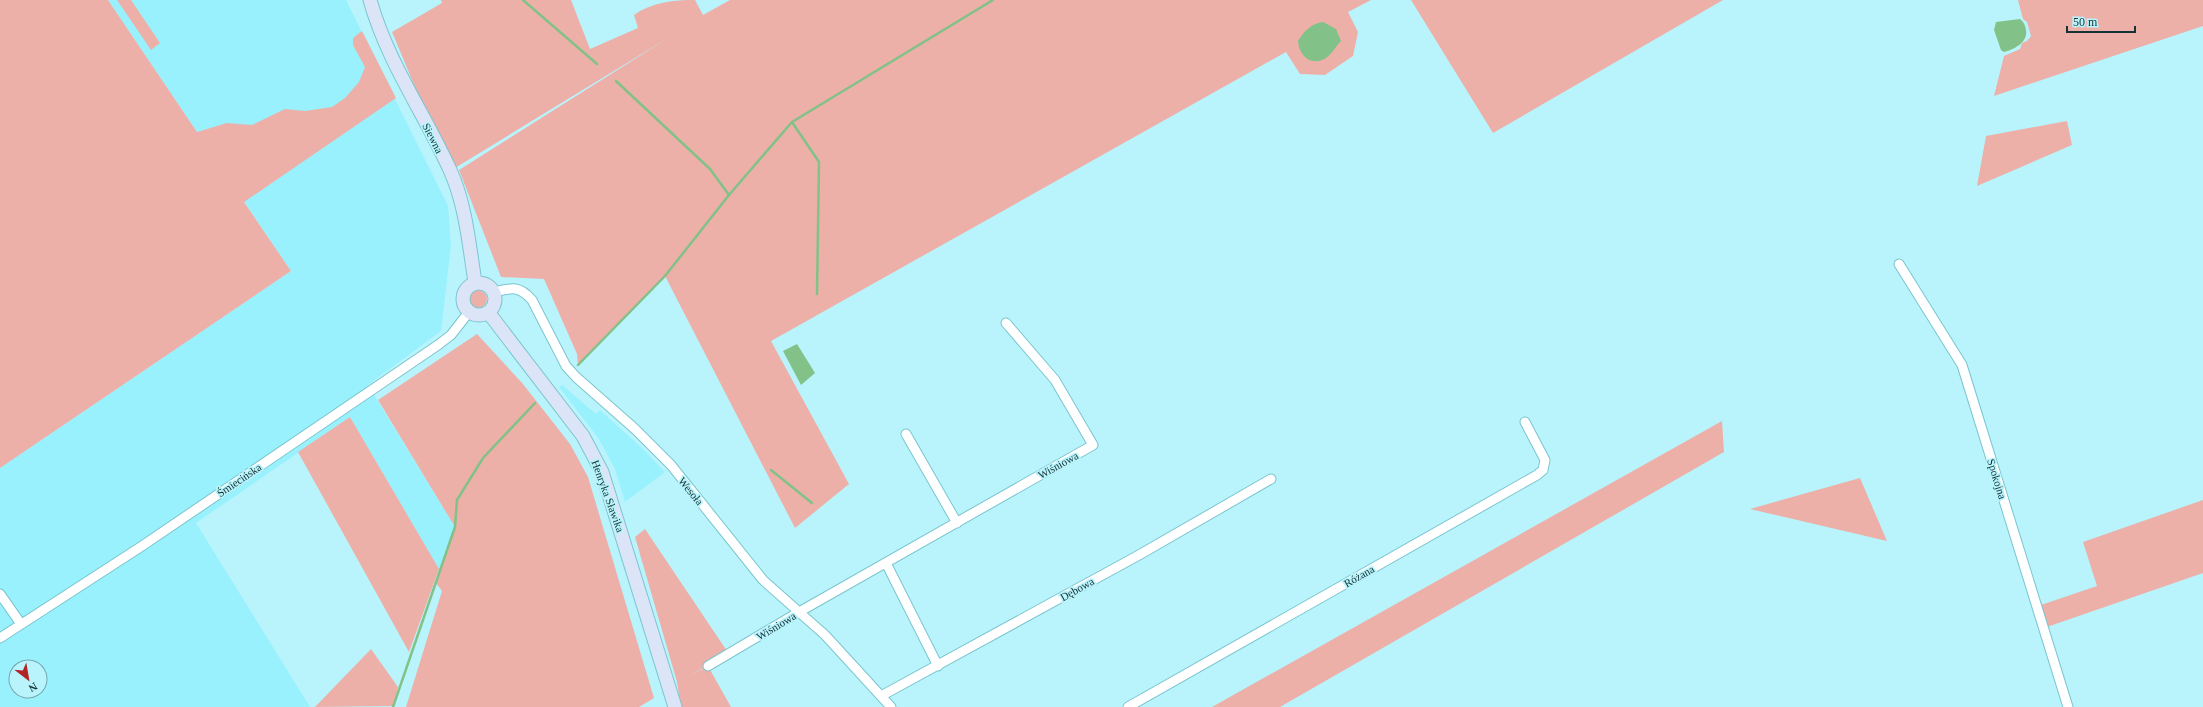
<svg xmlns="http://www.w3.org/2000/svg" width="2203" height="707" font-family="Georgia,serif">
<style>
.built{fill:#99f1fd;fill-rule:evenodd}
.green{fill:#ecb0a9}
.water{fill:#82c187}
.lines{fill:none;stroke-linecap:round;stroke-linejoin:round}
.stream{stroke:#82c187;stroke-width:2.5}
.minor-casing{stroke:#7ac5cf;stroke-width:11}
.secondary-casing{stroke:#7ac5cf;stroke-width:15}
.minor{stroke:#fff;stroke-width:9}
.secondary{stroke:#dce4f7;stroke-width:13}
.labels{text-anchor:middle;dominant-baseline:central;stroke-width:3.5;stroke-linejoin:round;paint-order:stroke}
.street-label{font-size:11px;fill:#133337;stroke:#b9f4fc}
</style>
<rect width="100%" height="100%" fill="#b9f4fc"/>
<!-- built -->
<path class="built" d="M108,0H346L448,206L451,245L441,331L368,385L455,527L439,569L350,417L196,523L310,707H0V468L291,271ZM16,667H40V691H16Z
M562,385L596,414L600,410L644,450L665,472L625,502L615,469L599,439L559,387Z"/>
<!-- green -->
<path class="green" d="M0,0H108L197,132L227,123L252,125L285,109L305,111L332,107L345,98L359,82L365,67L353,45V38L362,31L396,98L244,202L291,271L0,468Z
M117,0H131L160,43L151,50Z
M441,0H571L590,49L638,28L634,15C652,2 674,0 695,0L703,15L730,0H1371L1348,12L1358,32L1353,56L1325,75L1300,74L1286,52L771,341L849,484L795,528L665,276L578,365L577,354L544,279L501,277L459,170L668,38L450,171L392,32L442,3Z
M1411,0H1723L1493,133Z
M2018,0H2203V26L1994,96L2004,56L2020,49L2022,43L2027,41L2031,36L2027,22L2023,19Z
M2067,121L2072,145L1977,186L1986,136Z
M469 299a9 9 0 1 1 18 0a9 9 0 1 1-18 0Z
M477,334L523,384L570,444L588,477L654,698L639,707H406L442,591L436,583L455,527L378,400Z
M350,417L439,569L409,652L298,452Z
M1722,421L1724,452L1280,707H1212Z
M1860,478L1887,541L1750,509Z
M2203,500V573L2044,628L2038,606L2097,586L2083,542Z
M645,529L729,654L690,675L708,666L731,707H681L677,682L635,537Z
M371,649L398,687L393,706L315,707Z"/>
<!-- water -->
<path class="water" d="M2020,19C2024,22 2025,25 2026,30C2028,42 2015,49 2004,52L2001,50L1994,30L1996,22Z
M1323,22L1336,29L1341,41C1336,46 1332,54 1326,58C1311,67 1299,56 1298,41C1304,31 1312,23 1323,22Z
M797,344L815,373L801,385L783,351Z"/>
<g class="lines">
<!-- stream -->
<path class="stream" d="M523,0L597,64
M792,122L819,162L817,294
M729,195L792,122L993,0
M578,365L665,276L729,195L710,169L616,81
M771,470L812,503
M393,707L455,527L457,500L483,458L535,403"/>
<defs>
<path id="minor" d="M1899,264L1962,365L2068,707
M494,292C511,288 519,285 532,300L566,366L576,377L635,429L671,465L763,580L825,635L891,707
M906,434L957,523
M886,563L938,666
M0,594L21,624
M0,638L142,546L438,345L451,335L469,312
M708,666L799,612L1093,445L1055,380L1006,323
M881,696L1139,555L1271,479
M1128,707L1537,475L1543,470L1545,460L1525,422"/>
<path id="secondary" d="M370,0C387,61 424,113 450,170C466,205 469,245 475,282
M463 299a16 16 0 1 1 32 0a16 16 0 1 1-32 0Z
M488,312L583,436L602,472L675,707"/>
</defs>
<!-- minor casing -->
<use href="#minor" class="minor-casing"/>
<!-- secondary casing -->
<use href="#secondary" class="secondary-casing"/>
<!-- minor -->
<use href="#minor" class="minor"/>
<!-- secondary -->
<use href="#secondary" class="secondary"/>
</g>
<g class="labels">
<!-- street labels -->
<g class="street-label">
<text transform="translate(433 138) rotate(63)">Siewna</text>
<text transform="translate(1058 465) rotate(-29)">Wiśniowa</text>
<text transform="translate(1997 479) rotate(73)">Spokojna</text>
<text transform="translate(239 480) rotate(-34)">Śmiecińska</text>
<text transform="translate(691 491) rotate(51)">Wesoła</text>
<text transform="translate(608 496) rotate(70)">Henryka Sławika</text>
<text transform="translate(1359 576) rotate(-30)">Różana</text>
<text transform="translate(1077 589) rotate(-29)">Dębowa</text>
<text transform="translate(776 626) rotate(-31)">Wiśniowa</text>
</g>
</g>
<!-- north arrow -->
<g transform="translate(28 679) rotate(149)"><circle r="19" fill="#b9f4fc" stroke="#77a7ad"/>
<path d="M0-3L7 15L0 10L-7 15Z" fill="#b32324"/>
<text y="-6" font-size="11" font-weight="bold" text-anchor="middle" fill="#133337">N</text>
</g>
<!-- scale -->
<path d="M2067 26v6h68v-6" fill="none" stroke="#133337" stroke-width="2"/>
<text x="2073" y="26" font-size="12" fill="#133337" stroke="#b9f4fc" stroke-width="3" paint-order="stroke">50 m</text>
</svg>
